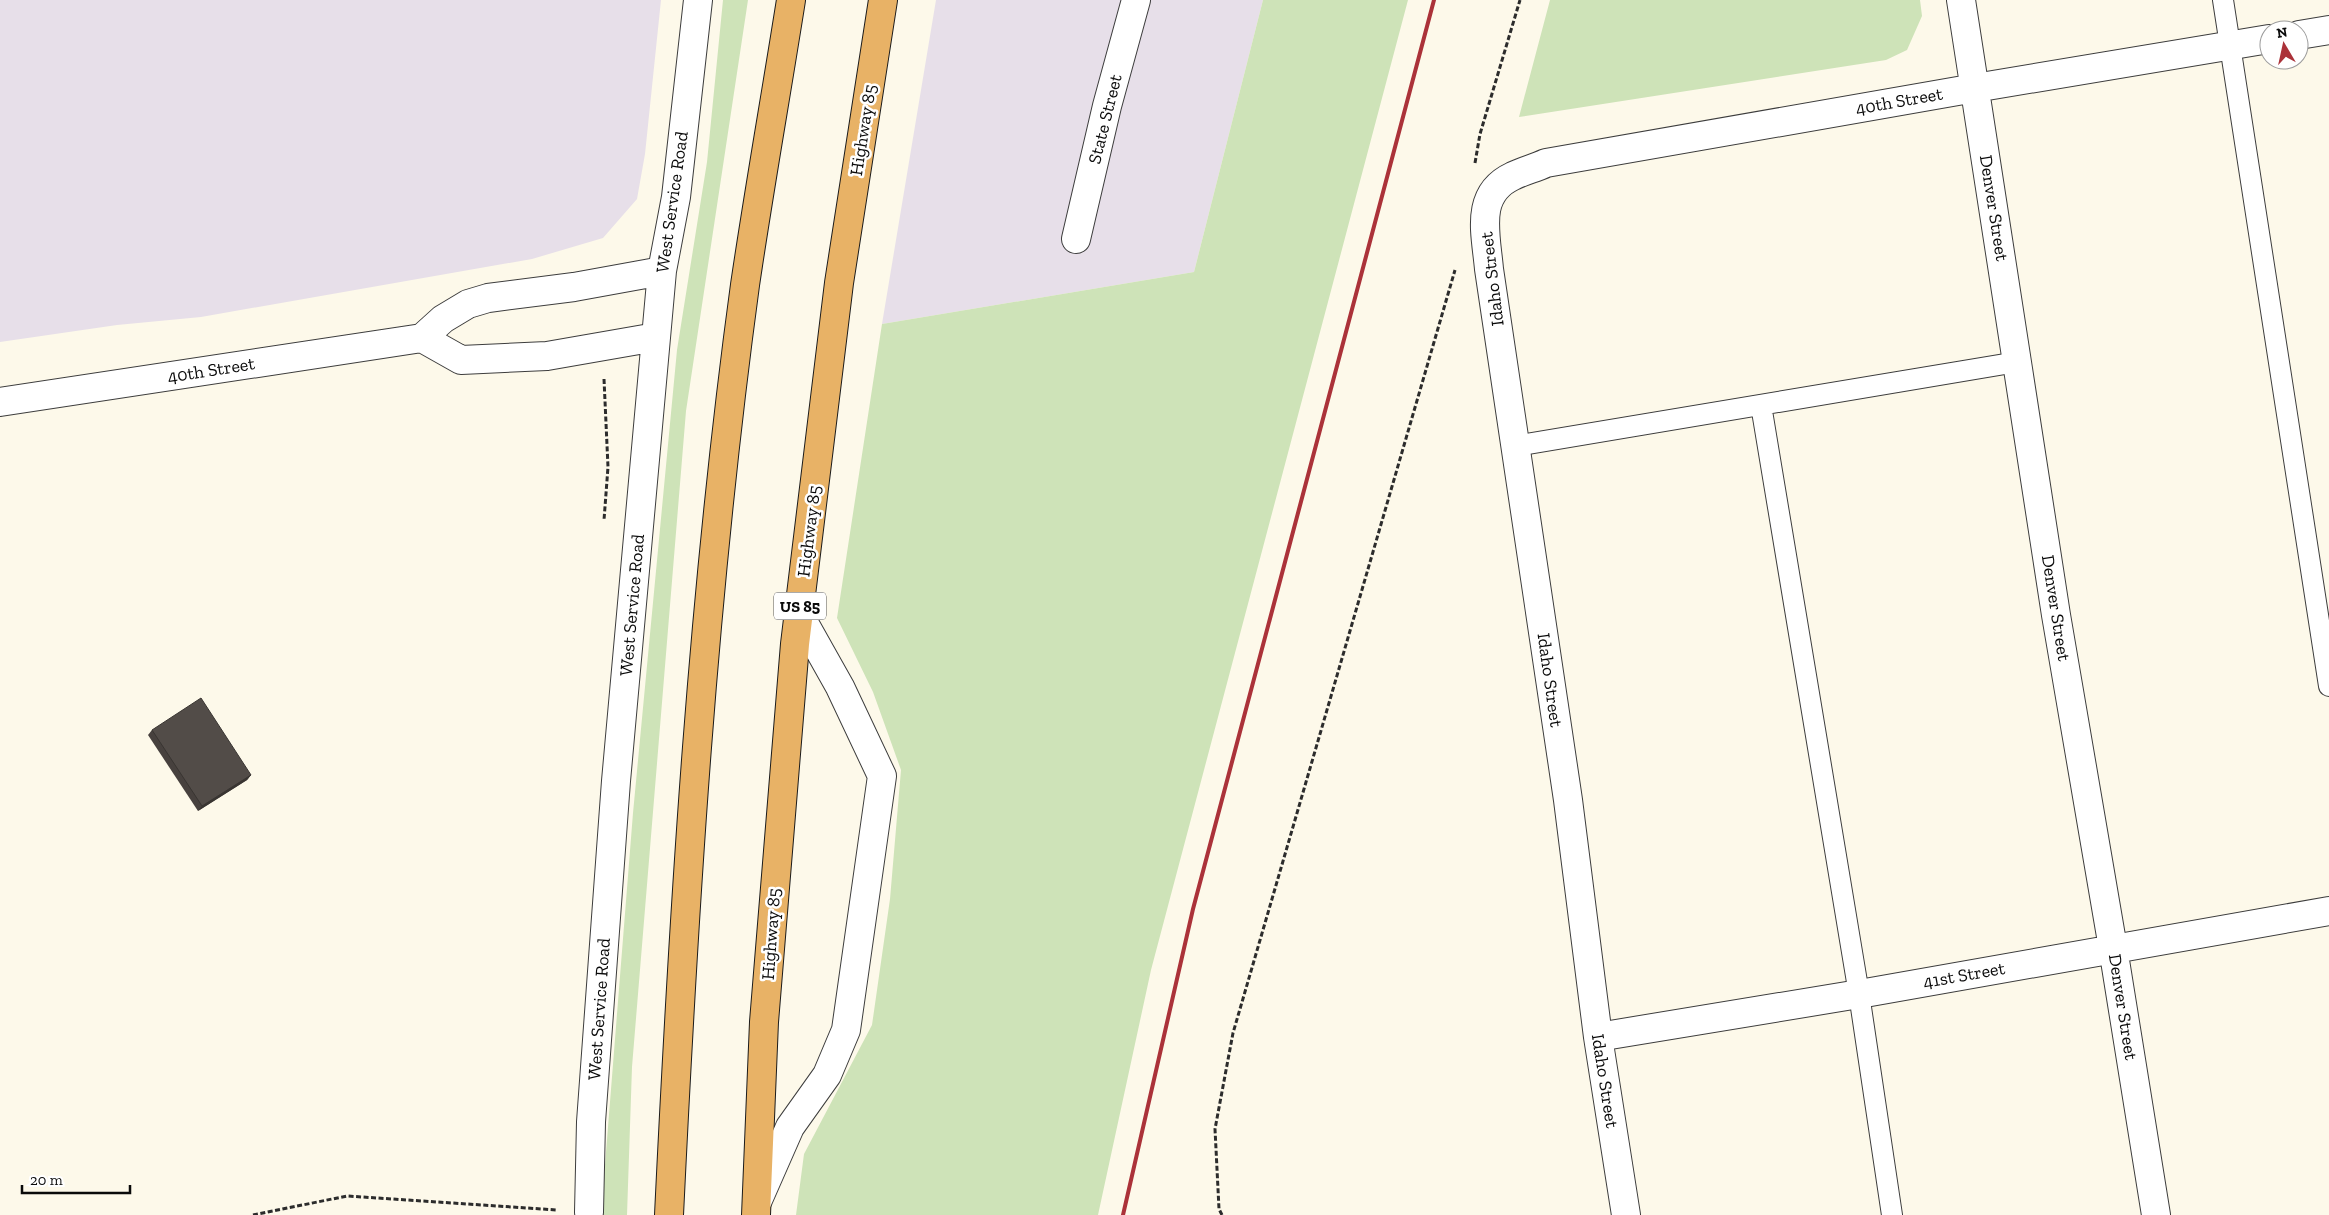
<svg xmlns="http://www.w3.org/2000/svg" width="2329" height="1215" font-family="'Zilla Slab',serif">
<style>
.industrial{fill:#e7dfe9}
.green{fill:#cee3b8}
.lines{fill:none;stroke-linecap:round;stroke-linejoin:round}
.service-casing{stroke:#3d3d3d;stroke-width:22}
.minor-casing{stroke:#3d3d3d;stroke-width:30}
.trunk-casing{stroke:#1b1b1b;stroke-width:30}
.path{stroke:#2c2c2c;stroke-width:3;stroke-dasharray:5 2.5;stroke-linecap:butt}
.service{stroke:#fff;stroke-width:20}
.minor{stroke:#fff;stroke-width:28}
.trunk{stroke:#e8b266;stroke-width:28}
.rail{stroke:#ab3239;stroke-width:4}
.wall{fill:#47413e}
.shaded-wall{fill:#393532}
.building{fill:#524c48;stroke:#393532}
.labels{text-anchor:middle;dominant-baseline:central;stroke-width:5;stroke-linejoin:round;paint-order:stroke}
.shield{fill:#fff;stroke:#545454;stroke-width:1}
.shield-label{font-size:16px;font-weight:bold;fill:#0a0a0a}
.street-label{font-size:18px;fill:#0a0a0a;stroke:#fff}
</style>
<rect width="100%" height="100%" fill="#fdf9ea"/>
<!-- industrial -->
<path class="industrial" d="M0,0H661L645,154L637,199L603,238L532,259L201,317L117,325L0,342Z
M936,0H1263L1194,272L882,324Z"/>
<!-- green -->
<path class="green" d="M723,0H748L686,411L632,1067L627,1215H601L633,813L677,350L707,162Z
M1263,0H1408L1151,970L1098,1215H796L804,1154L872,1025L890,899L901,770L873,692L837,618L882,324L1194,272Z
M1550,0H1920L1922,16L1907,50L1886,60L1519,117Z"/>
<g class="lines">
<defs>
<path id="service" d="M2223,0L2329,686
M1761,405L1859,994L1892,1215
M1515,446L2017,362"/>
<path id="minor" d="M1961,0L2056,615L2113,948L2156,1215
M2299,35L2329,30
M1076,239L1107,106L1136,0
M422,338L461,360L547,356L656,337
M0,402L422,338L443,319L468,304L488,298L574,287L662,271
M1598,1037L1865,993L2329,911
M757,1202L790,1127L827,1075L846,1030L882,776L840,687L799,614
M589,1212L591,1122L616,781L662,271L676,197L698,0
M1626,1215L1598,1037L1568,800L1489,269C1486,234 1474,194 1513,176C1523,171 1535,168 1546,163L1975,88L2269,39"/>
<path id="trunk" d="M669,1215C684,904 703,593 745,285C759,190 776,95 791,0
M756,1215L764,1022L795,644L839,283L883,0"/>
</defs>
<!-- service casing -->
<use href="#service" class="service-casing"/>
<!-- minor casing -->
<use href="#minor" class="minor-casing"/>
<!-- trunk casing -->
<use href="#trunk" class="trunk-casing"/>
<!-- path -->
<path class="path" d="M1475,163L1480,134L1520,0
M604,379L608,467L604,520
M253,1215L347,1196L557,1210
M1222,1215L1219,1209L1215,1129L1233,1033L1455,270"/>
<!-- service -->
<use href="#service" class="service"/>
<!-- minor -->
<use href="#minor" class="minor"/>
<!-- trunk -->
<use href="#trunk" class="trunk"/>
<!-- rail -->
<path class="rail" d="M1123,1215L1193,909L1434,0"/>
</g>
<!-- wall -->
<path class="wall" d="M152,730L251,775L247,780L198,811L148,735Z"/>
<!-- shaded-wall -->
<path class="shaded-wall" d="M251,775L247,780L198,811L202,806Z"/>
<!-- building -->
<path class="building" d="M201,698L251,775L202,806L152,730Z"/>
<g class="labels">
<!-- shield labels -->
<rect class="shield" x="774" y="592.5" width="52" height="27" rx="4"/>
<g class="shield-label">
<text x="800" y="606">US 85</text>
</g>
<!-- street labels -->
<g class="street-label">
<text transform="translate(1899 101) rotate(-10)">40th Street</text>
<text transform="translate(1105 119) rotate(-76)">State Street</text>
<text transform="translate(863 130) rotate(-81)">Highway 85</text>
<text transform="translate(672 202) rotate(-82)">West Service Road</text>
<text transform="translate(1994 208) rotate(81)">Denver Street</text>
<text transform="translate(1492 279) rotate(-97)">Idaho Street</text>
<text transform="translate(211 370) rotate(-9)">40th Street</text>
<text transform="translate(809 531) rotate(-83)">Highway 85</text>
<text transform="translate(632 605) rotate(-85)">West Service Road</text>
<text transform="translate(2056 608) rotate(81)">Denver Street</text>
<text transform="translate(1550 680) rotate(82)">Idaho Street</text>
<text transform="translate(771 934) rotate(-86)">Highway 85</text>
<text transform="translate(1964 975) rotate(-10)">41st Street</text>
<text transform="translate(2123 1007) rotate(81)">Denver Street</text>
<text transform="translate(599 1009) rotate(-86)">West Service Road</text>
<text transform="translate(1605 1081) rotate(81)">Idaho Street</text>
</g>
</g>
<!-- north arrow -->
<g transform="translate(2284 45) rotate(351)"><circle r="24" fill="#ffffff" stroke="#9d9d9d"/>
<path d="M0-4L9 19L0 12L-9 19Z" fill="#ab3239"/>
<text y="-8" font-size="14" font-weight="bold" text-anchor="middle" fill="#0a0a0a">N</text>
</g>
<!-- scale -->
<path d="M22 1185v8h108v-8" fill="none" stroke="#0a0a0a" stroke-width="2.5"/>
<text x="30" y="1185" font-size="15" fill="#0a0a0a" stroke="#ffffff" stroke-width="4" paint-order="stroke">20 m</text>
</svg>
